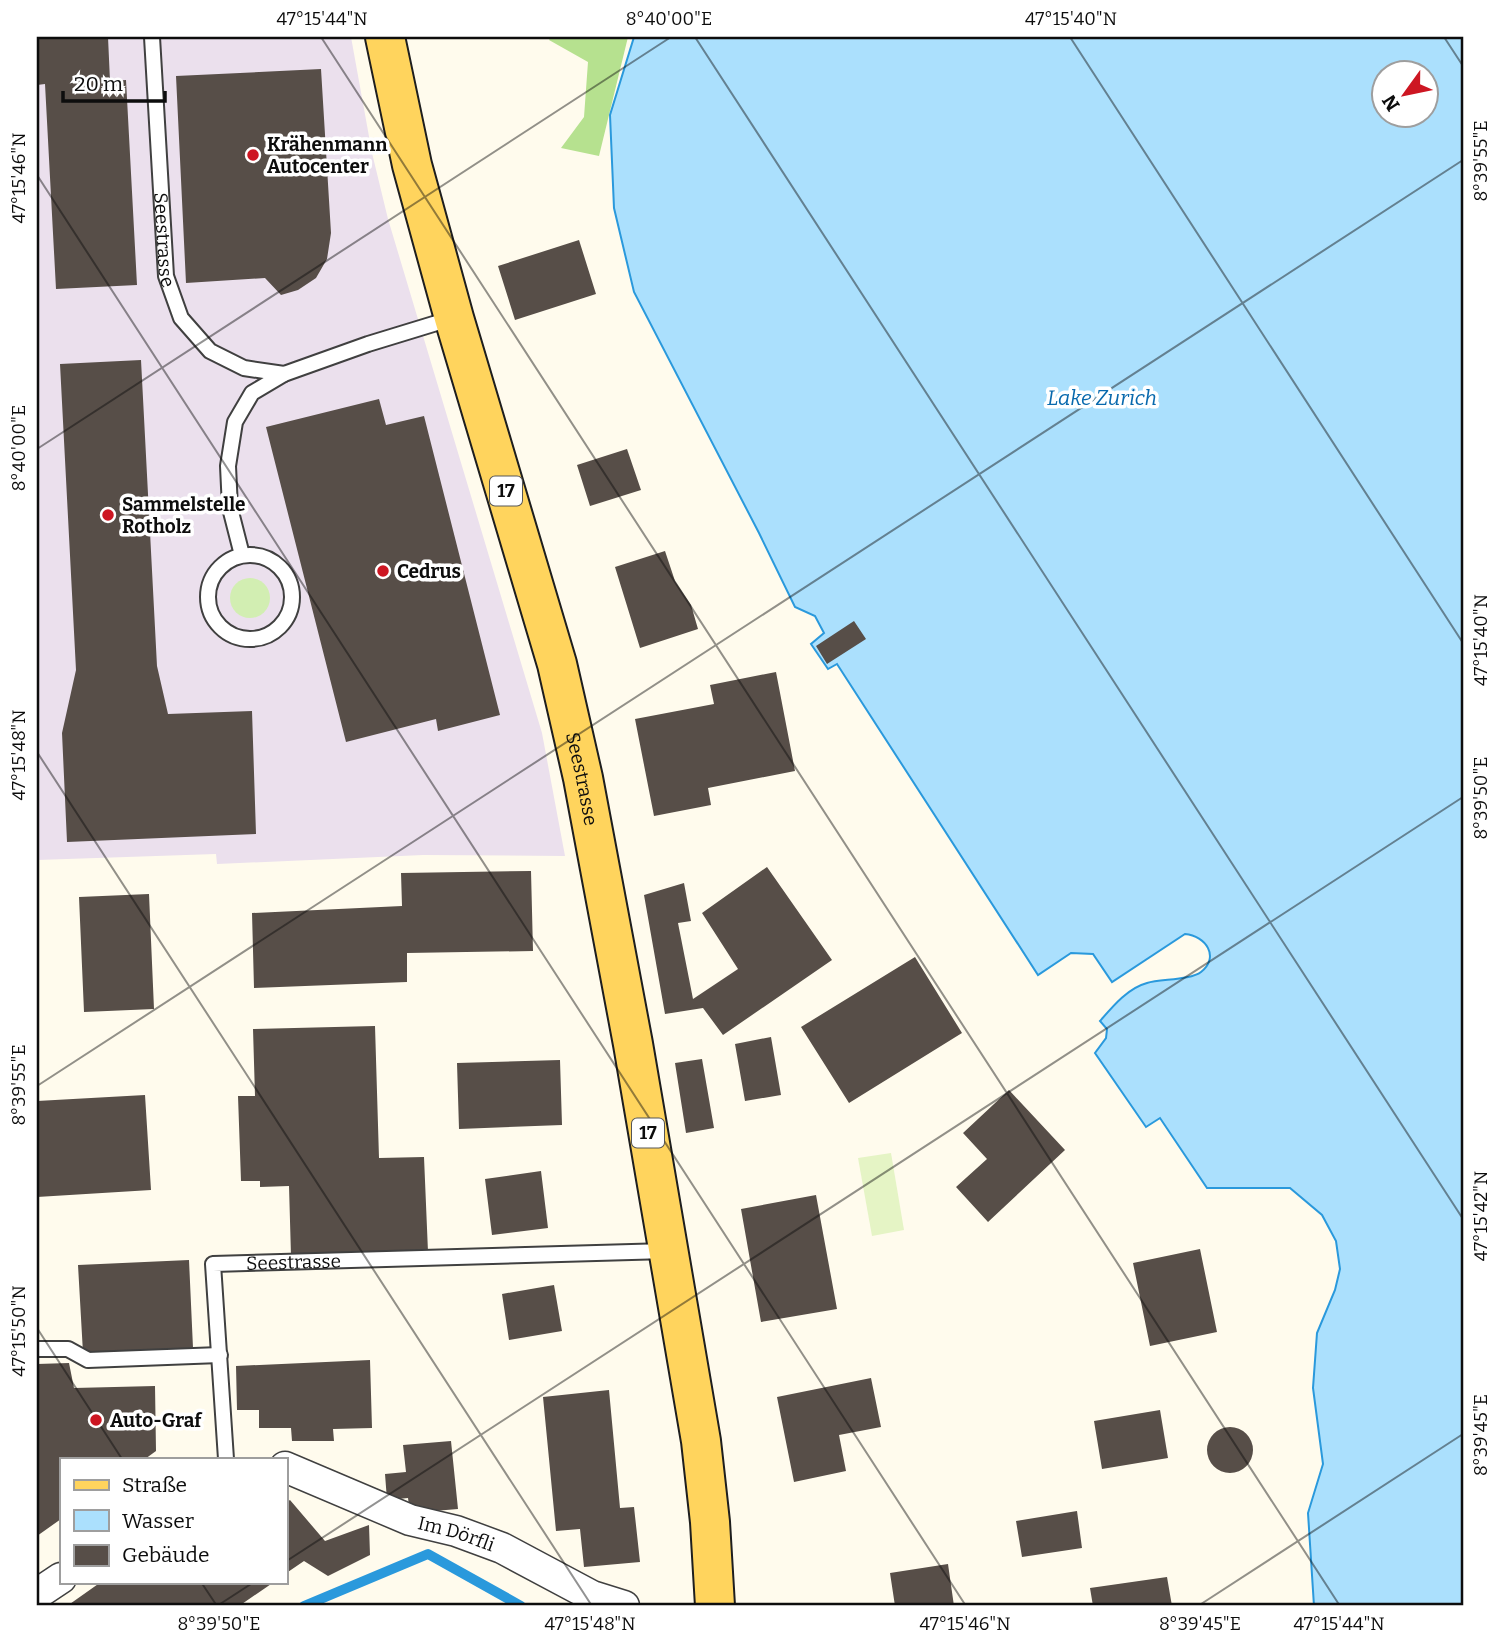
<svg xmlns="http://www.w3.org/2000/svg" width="1500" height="1643" font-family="Bitter,serif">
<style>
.industrial{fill:#ebe0ed}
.green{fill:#d2eeb2}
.forest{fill:#b6e18f}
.pitch{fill:#e5f4c5}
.water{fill:#abe0fd;stroke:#2a99dc;stroke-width:2;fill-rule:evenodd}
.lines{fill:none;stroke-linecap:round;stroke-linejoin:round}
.stream{stroke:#2a99dc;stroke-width:10}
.building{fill:#574e48}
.service-casing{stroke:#404040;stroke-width:18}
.minor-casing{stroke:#404040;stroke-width:33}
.primary-casing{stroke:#1e1e1e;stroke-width:42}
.service{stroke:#fff;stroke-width:14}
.minor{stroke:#fff;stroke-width:30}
.primary{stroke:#ffd45d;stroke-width:38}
.ticks{fill:none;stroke:#0d0d0d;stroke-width:2;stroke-opacity:0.45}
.poi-dot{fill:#cd1622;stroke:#fff;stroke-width:2.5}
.labels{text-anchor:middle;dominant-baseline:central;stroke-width:7;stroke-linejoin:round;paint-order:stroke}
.shield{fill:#fff;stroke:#565656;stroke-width:2}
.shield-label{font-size:18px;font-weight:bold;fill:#0d0d0d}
.poi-label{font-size:19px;font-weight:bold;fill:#0d0d0d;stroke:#fff;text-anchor:start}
.street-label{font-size:19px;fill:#0d0d0d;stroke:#fff}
.water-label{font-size:21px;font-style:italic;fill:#0869ad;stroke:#fff}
.neatline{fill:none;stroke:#0d0d0d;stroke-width:2.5}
.ticks-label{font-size:18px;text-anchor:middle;fill:#0d0d0d}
</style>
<rect width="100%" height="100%" fill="#fffbed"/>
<!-- industrial -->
<path class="industrial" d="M37,37H351L372,153L388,219L542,733L565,856L423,855L217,864L216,854L37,860Z"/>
<!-- green -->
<path class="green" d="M230 598a20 20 0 1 1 40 0a20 20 0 1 1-40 0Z"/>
<!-- forest -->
<path class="forest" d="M551,37H628L599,156L561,148L584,117L588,62L549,40Z"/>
<!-- pitch -->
<path class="pitch" d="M891,1153L904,1230L872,1236L858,1158Z"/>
<!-- water -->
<path class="water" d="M634,37H1463V1606H1314L1308,1513L1323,1464L1313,1388L1317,1333L1335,1290L1340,1269L1336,1241L1322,1215L1290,1188H1207L1160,1118L1146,1127L1095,1053L1106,1038L1107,1029L1100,1021C1113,1006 1128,988 1147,983C1161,979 1191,980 1201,972C1220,957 1206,936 1185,934L1112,982L1093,954L1071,953L1038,975L837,664L828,669L811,644L824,633L815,616L795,607L759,533L634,292L614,208L610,115ZM1384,74H1426V116H1384Z"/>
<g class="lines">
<!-- stream -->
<path class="stream" d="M304,1606L428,1554L521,1606"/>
</g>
<!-- building -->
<path class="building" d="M37,37H108L110,81L126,80L137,285L56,289L45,84L37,85Z
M321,69L331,233L327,259L316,278L298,290L281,295L265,278L186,283L176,76Z
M579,240L596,294L515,320L498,266Z
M141,360L157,666L168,714L252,711L256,834L67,842L62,733L76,670L60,364Z
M379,399L386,425L424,416L500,715L438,731L436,719L346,742L266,427Z
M627,449L641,490L590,506L577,465Z
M665,551L675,581L691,605L698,629L640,648L615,567Z
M854,621L866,639L827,664L816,646Z
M776,672L795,771L708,788L711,805L654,816L635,719L714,704L710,685Z
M767,867L832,960L723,1035L703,1008L665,1014L644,895L684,883L691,921L678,923L693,999L738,969L702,913Z
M531,871L533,951L407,953V982L254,988L252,913L402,906L401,873Z
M149,894L154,1009L84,1012L79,897Z
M915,957L962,1033L849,1103L801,1027Z
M375,1026L379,1158L424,1157L428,1252L291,1256L289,1186L260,1187V1181H241L238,1096H255L253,1029Z
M771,1037L781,1095L745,1101L735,1044Z
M702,1059L714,1128L686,1133L675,1063Z
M560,1060L562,1125L459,1129L457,1063Z
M1009,1090L1065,1150L988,1222L956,1187L987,1159L963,1133Z
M145,1095L151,1190L37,1197V1101Z
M541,1171L548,1228L492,1235L485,1179Z
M816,1195L837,1309L761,1322L741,1209Z
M1200,1249L1217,1332L1150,1346L1133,1263Z
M189,1260L193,1348L83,1353L78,1265Z
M554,1285L562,1331L509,1340L502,1294Z
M370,1360L372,1428L333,1429L334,1441H292L291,1428H259V1410H237L236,1366Z
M69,1363L74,1388L155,1386L156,1451L145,1459H61V1519L37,1536V1364Z
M871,1378L881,1427L839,1435L846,1471L794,1482L777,1397Z
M609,1390L620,1508L634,1507L640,1562L584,1567L580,1529L556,1531L543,1397Z
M1160,1410L1168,1458L1102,1469L1094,1421Z
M1207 1450a23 23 0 1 1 46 0a23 23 0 1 1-46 0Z
M451,1441L458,1509L410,1513L408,1498L387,1500L385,1474L406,1472L403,1445Z
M290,1500L325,1541L369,1525L370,1555L328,1576L304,1561L285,1574V1503Z
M1077,1511L1082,1548L1022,1557L1016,1521Z
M948,1564L954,1606H895L890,1573Z
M1167,1577L1172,1606H1093L1090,1588Z
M101,1582H274L239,1606H67Z"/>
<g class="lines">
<defs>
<g id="service">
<path id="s1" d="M152,37L166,276L181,318L210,351L244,368L284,374L368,344L453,318"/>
<circle cx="250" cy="597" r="42"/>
<path d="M242,555L230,508L228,466L235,422L252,393L284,374"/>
<path d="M37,1349H68L88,1360L220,1355"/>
<path id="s2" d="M226,1459L213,1264L667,1251"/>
</g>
<g id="minor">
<path id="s3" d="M285,1467L410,1520L456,1531L502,1548L592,1596L624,1606"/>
<path d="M37,1594L61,1578"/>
</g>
<g id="primary">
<path id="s4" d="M385,37L412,165L454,318L557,664L583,778L633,1044L701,1441L710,1522L715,1606"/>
</g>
</defs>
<!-- service casing -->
<use href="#service" class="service-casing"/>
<!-- minor casing -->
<use href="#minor" class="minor-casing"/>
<!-- primary casing -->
<use href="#primary" class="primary-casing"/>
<!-- service -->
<use href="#service" class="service"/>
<!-- minor -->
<use href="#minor" class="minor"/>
<!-- primary -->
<use href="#primary" class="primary"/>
</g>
<!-- ticks -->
<path class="ticks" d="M321,37L1340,1606M695,37L1463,1219M1070,37L1463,643M1444,37L1463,66M37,175L966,1606M37,449L671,37M37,752L592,1606M37,1086L1463,160M37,1328L122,1459M285,1562L1463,797M201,1582L217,1606M217,1606L254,1582M1198,1606L1463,1434"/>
<!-- markers -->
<g class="poi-dot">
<circle cx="253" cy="155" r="7"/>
<circle cx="108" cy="515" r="7"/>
<circle cx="383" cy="571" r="7"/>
<circle cx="96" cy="1420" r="7"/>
</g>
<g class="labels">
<!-- shield labels -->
<g class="shield">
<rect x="490" y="476.5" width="32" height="29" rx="5"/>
<rect x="632" y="1118.5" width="32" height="29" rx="5"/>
</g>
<g class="shield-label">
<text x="506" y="491">17</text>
<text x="648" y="1133">17</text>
</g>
<!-- poi labels -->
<g class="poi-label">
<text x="267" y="144">Krähenmann<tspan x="267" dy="22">Autocenter</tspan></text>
<text x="122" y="504">Sammelstelle<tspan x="122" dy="22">Rotholz</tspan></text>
<text x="397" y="571">Cedrus</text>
<text x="110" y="1420">Auto-Graf</text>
</g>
<!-- street labels -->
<g class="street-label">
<text stroke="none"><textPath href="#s1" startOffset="203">Seestrasse</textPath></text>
<text stroke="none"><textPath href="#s4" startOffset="768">Seestrasse</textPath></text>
<text stroke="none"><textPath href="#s2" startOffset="276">Seestrasse</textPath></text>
<text stroke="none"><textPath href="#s3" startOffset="184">Im Dörfli</textPath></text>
</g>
<!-- water labels -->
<g class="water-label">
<text x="1102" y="398">Lake Zurich</text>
</g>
</g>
<!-- border -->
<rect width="1500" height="1643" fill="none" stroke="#ffffff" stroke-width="77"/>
<!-- legend -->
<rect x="60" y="1458" width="228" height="126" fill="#ffffff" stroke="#9e9e9e" stroke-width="2"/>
<rect x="74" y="1480" width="35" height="10" fill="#ffd45d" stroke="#9e9e9e" stroke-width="2"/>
<text x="122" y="1492" font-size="21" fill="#0d0d0d">Straße</text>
<rect x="74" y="1510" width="35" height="21" fill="#abe0fd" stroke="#9e9e9e" stroke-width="2"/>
<text x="122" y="1528" font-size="21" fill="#0d0d0d">Wasser</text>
<rect x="74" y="1545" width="35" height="21" fill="#574e48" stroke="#9e9e9e" stroke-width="2"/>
<text x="122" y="1562" font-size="21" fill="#0d0d0d">Gebäude</text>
<!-- north arrow -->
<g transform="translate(1405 94) rotate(237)"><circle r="33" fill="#ffffff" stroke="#9e9e9e" stroke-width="2"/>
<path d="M0-5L12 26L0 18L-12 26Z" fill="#cd1622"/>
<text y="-10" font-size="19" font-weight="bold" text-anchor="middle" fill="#0d0d0d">N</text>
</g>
<!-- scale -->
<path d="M63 91v10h102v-10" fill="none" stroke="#0d0d0d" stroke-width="3.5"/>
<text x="74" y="91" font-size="21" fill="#0d0d0d" stroke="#ffffff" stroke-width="5" paint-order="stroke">20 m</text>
<rect x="38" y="38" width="1424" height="1566" class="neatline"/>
<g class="ticks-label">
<text x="322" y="25">47°15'44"N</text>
<text x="669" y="25">8°40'00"E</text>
<text x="1071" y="25">47°15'40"N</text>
<text transform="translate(1481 161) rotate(-90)" y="6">8°39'55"E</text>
<text transform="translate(19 178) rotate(-90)" y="6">47°15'46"N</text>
<text transform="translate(19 448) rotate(-90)" y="6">8°40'00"E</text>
<text transform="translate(1481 640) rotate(-90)" y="6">47°15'40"N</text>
<text transform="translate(19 755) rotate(-90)" y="6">47°15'48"N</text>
<text transform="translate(1481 798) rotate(-90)" y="6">8°39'50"E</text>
<text transform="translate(19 1085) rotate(-90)" y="6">8°39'55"E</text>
<text transform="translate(1481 1216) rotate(-90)" y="6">47°15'42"N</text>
<text transform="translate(19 1331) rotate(-90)" y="6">47°15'50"N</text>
<text transform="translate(1481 1435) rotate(-90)" y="6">8°39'45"E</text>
<text x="219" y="1630">8°39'50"E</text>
<text x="590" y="1630">47°15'48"N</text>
<text x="965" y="1630">47°15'46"N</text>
<text x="1200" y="1630">8°39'45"E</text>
<text x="1339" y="1630">47°15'44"N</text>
</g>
</svg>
